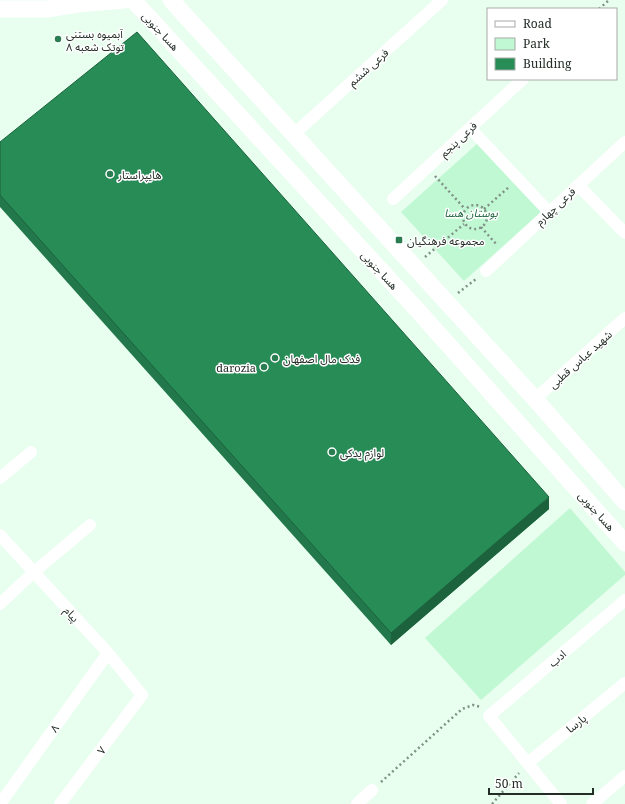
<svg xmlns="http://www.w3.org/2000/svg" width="625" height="804" font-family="'Noto Serif','Noto Sans Arabic',serif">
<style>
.green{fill:#c1f8d4}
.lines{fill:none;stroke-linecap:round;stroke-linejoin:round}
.path{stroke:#819186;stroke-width:2.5;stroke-dasharray:2 3;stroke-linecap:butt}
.street{stroke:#fff;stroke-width:12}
.secondary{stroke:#fff;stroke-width:17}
.wall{fill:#22784b}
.shaded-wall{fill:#1c623d}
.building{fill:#288c57;stroke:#1c623d}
.poi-dot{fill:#297d50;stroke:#fff;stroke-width:1.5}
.labels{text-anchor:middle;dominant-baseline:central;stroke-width:3;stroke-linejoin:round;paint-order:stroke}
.street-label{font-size:11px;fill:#232d26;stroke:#fff}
.poi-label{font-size:11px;fill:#232d26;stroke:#fff;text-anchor:start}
.park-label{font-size:11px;font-style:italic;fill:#1c613c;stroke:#fff}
</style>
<rect width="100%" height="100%" fill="#e8feef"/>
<!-- green -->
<path class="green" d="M478,143L541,212L464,281L401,212Z
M570,508L625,572V575L481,700L425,638Z"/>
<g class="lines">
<!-- path -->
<path class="path" d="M599,9L609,0
M435,176L465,209
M463 217a12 12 0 1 1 24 0a12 12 0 1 1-24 0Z
M484,209L509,187
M481,227L497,245
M425,257L464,224
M458,293L476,279
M381,782L462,709L473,705L481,707
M492,804L519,773"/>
<!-- street -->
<path class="street" d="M470,128L549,212
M294,134L442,0
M578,185L625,233
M393,199L523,79
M486,271L625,142
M535,399L625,318
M0,478L31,452
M0,535L108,653L142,695L60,804
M0,604L34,572L90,525
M528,763L625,683
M0,804L108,653
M357,804L372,790
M561,804L489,716L625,600
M592,804L625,776"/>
<!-- secondary -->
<path class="secondary" d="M133,0L420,313L625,543
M171,0L535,399L625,502
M0,9H47L78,4L124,0"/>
</g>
<!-- wall -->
<path class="wall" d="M0,142L549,509L391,645L0,207Z"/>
<!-- shaded-wall -->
<path class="shaded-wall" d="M549,497V509L391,645V633Z"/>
<!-- building -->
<path class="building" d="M137,32L549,497L391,633L0,195V142Z"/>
<!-- markers -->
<g class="poi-dot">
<circle cx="58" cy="39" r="4"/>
<circle cx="110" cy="174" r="4"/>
<rect x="395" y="236" width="8" height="8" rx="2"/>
<circle cx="275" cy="358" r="4"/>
<circle cx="264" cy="367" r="4"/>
<circle cx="332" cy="452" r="4"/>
</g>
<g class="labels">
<!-- street labels -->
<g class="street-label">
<text transform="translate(161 31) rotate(47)">هسا جنوبی</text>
<text transform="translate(368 67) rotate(-42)">فرعی ششم</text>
<text transform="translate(458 139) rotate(-43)">فرعی پنجم</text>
<text transform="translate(555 206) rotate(-43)">فرعی چهارم</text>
<text transform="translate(380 270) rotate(47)">هسا جنوبی</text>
<text transform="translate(580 359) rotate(-42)">شهید عباس قطبی</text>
<text transform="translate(597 511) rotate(48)">هسا جنوبی</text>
<text transform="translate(72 614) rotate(48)">پیام</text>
<text transform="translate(557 658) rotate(-40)">ادب</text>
<text transform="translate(576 723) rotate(-39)">پارسا</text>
<text transform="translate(54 728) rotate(-54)">۸</text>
<text transform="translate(101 750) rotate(-53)">۷</text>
</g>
<!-- poi labels -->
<g class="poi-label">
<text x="66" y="33">آبمیوه بستنی<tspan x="66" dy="13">توتک شعبه ۸</tspan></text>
<text x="118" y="174">هایپراستار</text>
<text x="407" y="240">مجموعه فرهنگیان</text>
<text x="283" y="358">فدک مال اصفهان</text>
<text x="256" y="367" text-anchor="end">darozia</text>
<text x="340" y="452">لوازم یدکی</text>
</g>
<!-- park labels -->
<g class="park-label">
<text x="471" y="212">بوستان هسا</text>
</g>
</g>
<!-- legend -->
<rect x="487" y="8" width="130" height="72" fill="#ffffff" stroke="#a7aba8"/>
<rect x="495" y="21" width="20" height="6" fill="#ffffff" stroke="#a7aba8"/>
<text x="523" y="28" font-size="12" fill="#232d26">Road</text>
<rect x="495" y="38" width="20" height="12" fill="#c1f8d4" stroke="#a7aba8"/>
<text x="523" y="48" font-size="12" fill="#232d26">Park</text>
<rect x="495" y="58" width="20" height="12" fill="#288c57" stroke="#a7aba8"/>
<text x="523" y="68" font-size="12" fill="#232d26">Building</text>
<!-- scale -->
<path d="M489 788v6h104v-6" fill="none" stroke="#232d26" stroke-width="2"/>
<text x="495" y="788" font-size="12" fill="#232d26" stroke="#ffffff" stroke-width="3" paint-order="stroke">50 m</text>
</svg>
